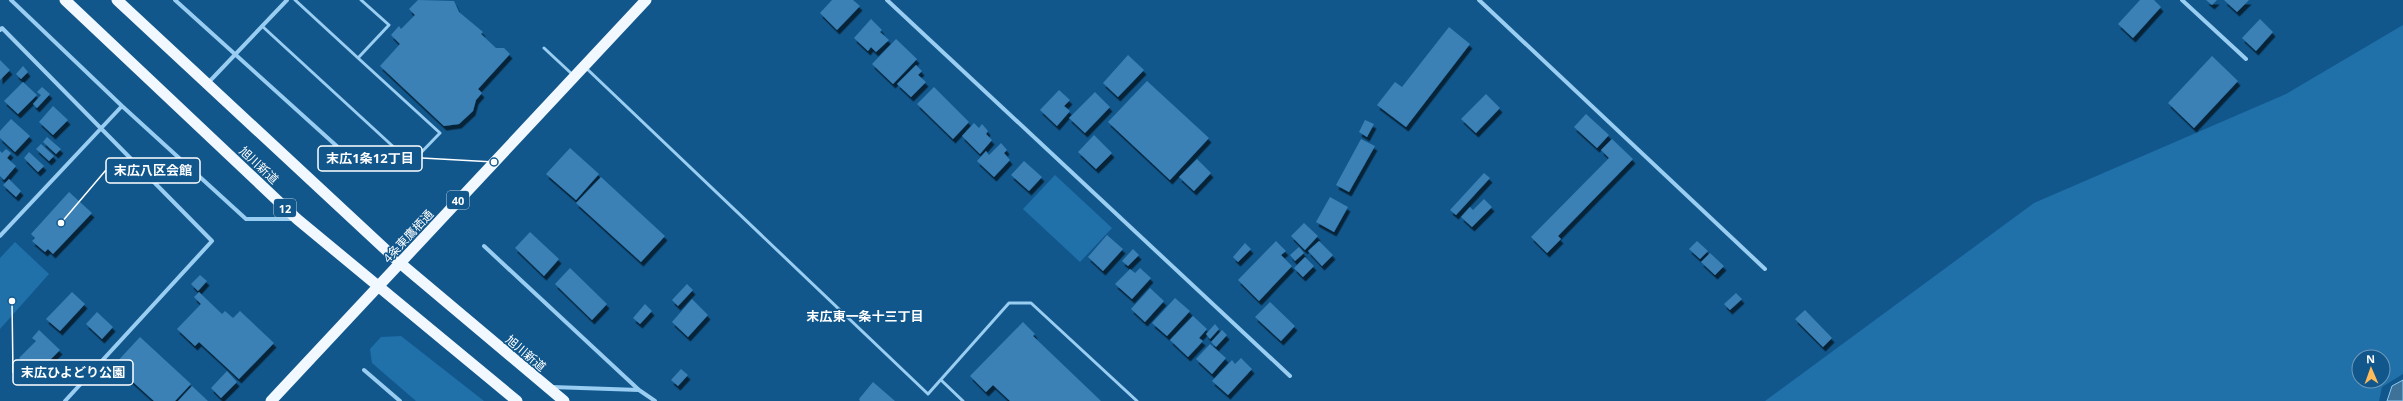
<svg xmlns="http://www.w3.org/2000/svg" width="2403" height="401" font-family="'Open Sans','Noto Sans JP',sans-serif">
<style>
.green{fill:#2070aa;fill-rule:evenodd}
.water{fill:#3f7299;stroke:#8bcaf5}
.building{fill:#3a81b6;filter:url(#shadow)}
.lines{fill:none;stroke-linecap:round;stroke-linejoin:round}
.service{stroke:#99cdf1;stroke-width:3}
.minor{stroke:#99cdf1;stroke-width:4}
.trunk{stroke:#f2f8ff;stroke-width:11}
.labels{text-anchor:middle;dominant-baseline:central;stroke-width:3;stroke-linejoin:round;paint-order:stroke}
.shield{fill:#11578c;stroke:#b8cddc;stroke-width:1}
.shield-label{font-size:11px;font-weight:bold;fill:#fff}
.street-label{font-size:12px;fill:#fff;stroke:#11578c}
.neighbourhood-label{font-size:13px;font-weight:bold;fill:#fff;stroke:#11578c}
.leader{fill:none;stroke:#fff;stroke-width:1.5}
.callout-dot{fill:#fff;stroke:#11578c;stroke-width:1.5}
.callout{fill:#11578c;stroke:#fff;stroke-width:1.5}
.callout-label{font-size:13px;text-anchor:middle;font-weight:bold;fill:#fff}
</style>
<defs>
<filter id="shadow"><feDropShadow dx="2.5" dy="4.5" stdDeviation="0" flood-color="#0009"/></filter>
</defs>
<rect width="100%" height="100%" fill="#11578c"/>
<!-- green -->
<path class="green" d="M2403,25V374L2382,387L2379,401H1765L2034,203L2286,94ZM2359,357H2383V381H2359Z
M1055,175L1112,228L1080,262L1023,209Z
M15,242L49,274L0,329V258Z
M401,336L484,401H416L372,363L370,349L381,337Z"/>
<!-- water -->
<path class="water" d="M2403,380V401H2387L2392,386Z"/>
<!-- building -->
<path class="building" d="M418,0L454,1L459,12L483,32L481,34L496,48H504L510,54L478,89L482,93L476,100L473,111L459,124L444,126L380,66L400,44L391,35L399,26L401,29L415,15L409,9Z
M832,0H853L860,6L837,30L820,13Z
M2140,0H2154L2161,7L2133,38L2118,24Z
M2206,0H2217L2212,5Z
M2224,0H2249L2237,12Z
M871,19L882,30L880,32L889,40L876,52L871,47L868,51L854,38Z
M2260,19L2273,32L2256,51L2242,38Z
M1449,27L1470,44L1406,127L1377,105L1395,82L1402,87Z
M896,39L917,59L893,84L872,64Z
M1128,55L1144,70L1118,97L1103,83Z
M2212,56L2238,81L2194,128L2168,103Z
M0,60L10,70L0,80Z
M916,65L922,71L918,75L926,82L911,97L897,84Z
M23,66L28,72L21,79L16,74Z
M1147,81L1209,138L1170,180L1108,122Z
M23,82L37,95L18,114L4,101Z
M42,87L50,94L37,108L33,104L41,95L37,92Z
M934,87L969,122L953,139L917,104Z
M1059,90L1070,100L1064,106L1070,111L1057,126L1040,110Z
M1095,92L1110,107L1085,133L1069,118Z
M1486,94L1500,108L1476,133L1461,119Z
M53,106L68,120L53,135L39,122Z
M1586,114L1609,135L1597,148L1574,127Z
M11,119L30,136L15,152L0,138V131Z
M1365,120L1374,124L1367,137L1359,132Z
M974,123L979,128L982,124L988,131L986,134L992,140L980,154L962,136Z
M1094,135L1112,153L1096,169L1078,152Z
M47,137L61,149L56,154L43,142Z
M1361,139L1375,146L1349,192L1336,185Z
M1612,139L1633,159L1558,236L1561,239L1547,253L1531,237L1609,158L1601,150Z
M1001,143L1007,150L1004,153L1010,160L994,177L977,161L986,151L989,155Z
M41,144L54,156L49,161L36,149Z
M570,148L599,174L576,200L546,174Z
M6,149L11,153L7,158L16,166L4,180L0,176V151L2,153Z
M29,152L44,166L38,172L24,158Z
M1197,159L1211,173L1194,191L1179,177Z
M1024,161L1042,177L1029,191L1011,175Z
M1484,173L1490,178L1456,215L1450,210Z
M601,177L665,236L641,262L576,203Z
M9,179L21,191L16,197L3,185Z
M69,192L92,213L53,254L48,249L45,252L32,241L35,238L31,234Z
M1330,197L1348,207L1334,232L1316,222Z
M1484,199L1492,207L1472,227L1461,217L1470,207L1473,210Z
M1304,223L1318,236L1305,250L1291,236Z
M530,232L559,259L544,276L515,248Z
M1107,235L1123,249L1103,271L1088,257Z
M1276,241L1286,251L1281,255L1292,266L1259,301L1238,280Z
M1319,241L1333,255L1322,266L1308,251Z
M1697,241L1708,251L1700,259L1689,249Z
M1245,243L1251,249L1238,262L1233,257Z
M1299,247L1304,253L1295,261L1290,255Z
M1133,249L1139,255L1128,266L1122,261Z
M1710,253L1724,266L1715,275L1701,262Z
M1305,257L1314,266L1303,277L1294,268Z
M570,268L607,304L592,320L555,284Z
M1140,268L1151,278L1132,299L1115,284L1130,269L1135,273Z
M200,275L207,281L198,291L191,284Z
M687,284L693,290L678,306L672,300Z
M1150,288L1164,301L1145,322L1131,309Z
M72,292L85,304L60,331L46,319Z
M199,292L222,314L225,311L233,318L240,311L274,343L239,379L199,342L195,346L177,329L201,304L194,297Z
M1736,293L1742,299L1730,310L1724,304Z
M1175,298L1190,311L1167,336L1152,323Z
M692,299L708,315L688,337L672,322Z
M1270,302L1295,326L1281,341L1255,317Z
M645,304L652,311L640,324L633,318Z
M1805,310L1832,338L1823,347L1795,319Z
M97,312L113,327L102,339L86,324Z
M1193,316L1207,329L1199,338L1203,341L1188,357L1170,340Z
M1023,322L1035,334L1033,336L1101,401H1010L993,385L986,392L970,376Z
M1215,324L1219,329L1210,339L1206,334Z
M39,330L60,350L36,374L19,358L36,341L32,338Z
M1222,330L1227,335L1216,347L1211,342Z
M140,337L191,384L175,401H154L114,365Z
M1210,344L1226,358L1212,374L1196,359Z
M1241,358L1252,369L1228,395L1212,381L1232,360L1235,364Z
M681,369L688,375L678,386L671,380Z
M227,371L237,382L221,398L211,388Z
M873,382L895,401H860L859,399Z
M192,386L208,401H178Z"/>
<g class="lines">
<!-- service -->
<path class="service" d="M295,0L358,58L389,25L361,0
M262,26L411,163L440,133L358,58
M544,48L573,75
M585,67L928,394L1009,303H1031L1137,401
M941,380L963,401"/>
<!-- minor -->
<path class="minor" d="M11,0L122,106L246,219H294
M175,0L361,168
M887,0L1290,376
M1479,0L1765,269
M2182,0L2246,59
M0,30L2,28L212,241L65,401
M207,84L287,0
M0,236L122,106
M484,246L639,390L655,401
M364,370L400,401
M552,387L639,390"/>
<!-- trunk -->
<path class="trunk" d="M65,0L297,219L517,401
M117,0L400,263L564,401
M271,401L646,0"/>
</g>
<g class="labels">
<!-- shield labels -->
<g class="shield">
<rect x="447" y="191" width="22" height="18" rx="3"/>
<rect x="274" y="199" width="22" height="18" rx="3"/>
</g>
<g class="shield-label">
<text x="458" y="200">40</text>
<text x="285" y="208">12</text>
</g>
<!-- street labels -->
<g class="street-label">
<text transform="translate(259 165) rotate(43)">旭川新道</text>
<text transform="translate(408 236) rotate(-47)">4条東鷹栖通</text>
<text transform="translate(526 353) rotate(40)">旭川新道</text>
</g>
<!-- neighbourhood labels -->
<g class="neighbourhood-label">
<text x="865" y="316">末広東一条十三丁目</text>
</g>
</g>
<!-- callouts -->
<path class="leader" d="M494 162L422 158M61 223L106 170M12 301L13 373"/>
<g class="callout-dot">
<circle cx="494" cy="162" r="4"/>
<circle cx="61" cy="223" r="4"/>
<circle cx="12" cy="301" r="4"/>
</g>
<g class="callout">
<rect x="318" y="146" width="104" height="25" rx="4"/>
<rect x="106" y="158" width="94" height="25" rx="4"/>
<rect x="13" y="360" width="120" height="25" rx="4"/>
</g>
<g class="callout-label">
<text x="370" y="163">末広1条12丁目</text>
<text x="153" y="175">末広八区会館</text>
<text x="73" y="377">末広ひよどり公園</text>
</g>
<!-- north arrow -->
<g transform="translate(2371 369) rotate(358)"><circle r="19" fill="#11578c" stroke="#709aba"/>
<path d="M0-3L7 15L0 10L-7 15Z" fill="#ffba5a"/>
<text y="-6" font-size="11" font-weight="bold" text-anchor="middle" fill="#ffffff">N</text>
</g>
</svg>
